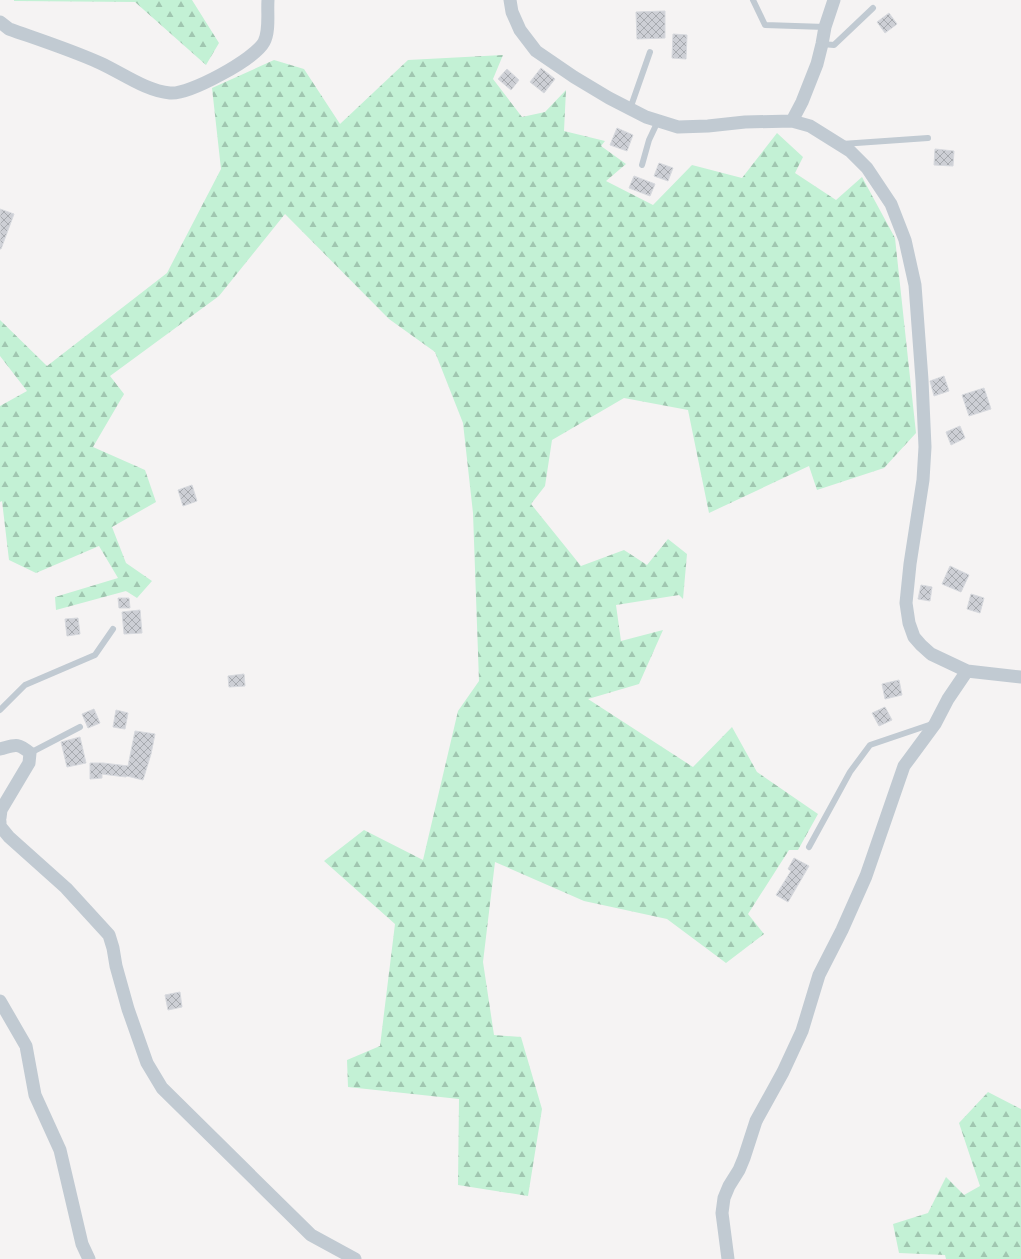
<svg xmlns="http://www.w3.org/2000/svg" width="1021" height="1259" font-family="Arial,sans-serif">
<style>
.forest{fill:url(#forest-firs)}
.building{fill:url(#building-cross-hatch);stroke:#d7d9de}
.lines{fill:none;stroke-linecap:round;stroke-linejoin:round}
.service{stroke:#c1cad2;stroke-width:6}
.minor{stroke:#c1cad2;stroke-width:13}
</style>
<defs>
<pattern id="forest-firs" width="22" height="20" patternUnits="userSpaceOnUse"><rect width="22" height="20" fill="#c3f1d5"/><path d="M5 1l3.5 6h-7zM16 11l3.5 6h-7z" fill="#a0c6b0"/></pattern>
<pattern id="building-cross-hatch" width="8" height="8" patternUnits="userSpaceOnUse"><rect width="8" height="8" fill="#cdcfd5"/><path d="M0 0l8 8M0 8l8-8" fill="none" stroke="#a8abb0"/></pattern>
</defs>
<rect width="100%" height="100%" fill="#f5f3f3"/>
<!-- forest -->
<path class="forest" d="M14,0H192L219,43L206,65L135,2L14,1Z
M503,55L493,79L522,117L545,112L566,90L564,131L605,141L601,146L626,164L606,181L653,205L692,165L742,178L777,133L803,157L795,173L836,200L862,177L895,238L916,433L884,468L817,490L809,466L709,513L688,410L624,398L552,440L545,486L531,504L581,566L624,550L647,565L668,539L687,554L683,599L679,595L616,605L621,641L663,630L639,684L588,699L693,767L732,727L757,772L818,814L798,850H789L748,914L764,934L726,963L667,919L584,901L495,862L483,962L494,1035L521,1037L542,1109L528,1196L458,1185L459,1099L348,1087L347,1060L380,1046L395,924L324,861L364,830L423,860L458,711L479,681L473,513L463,423L435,352L389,319L285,214L219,296L110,376L124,394L93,447L145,470L156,502L112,527L126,563L152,581L137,598L126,591L56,610L55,597L118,578L99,546L36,573L9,560L2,501L0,502V406L27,391L0,356V320L47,366L167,273L221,169L212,88L274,60L304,69L340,124L408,60Z
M988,1092L1021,1109V1259H946L945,1255L899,1253L893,1224L928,1213L946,1177L964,1195L980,1186L959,1123Z"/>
<!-- building -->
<path class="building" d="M665,11V38L637,39L636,12Z
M889,13L897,24L885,33L877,22Z
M673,34L687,35L686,59L672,58Z
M541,68L555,79L544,93L530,82Z
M507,69L519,80L511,90L498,79Z
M617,128L633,135L627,151L610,145Z
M935,149L954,151L953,166L934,165Z
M659,163L673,168L668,181L654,176Z
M634,176L655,184L650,196L629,188Z
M0,209L14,214L1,249H0Z
M944,376L949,391L934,396L930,381Z
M984,388L991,409L969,416L962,395Z
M960,426L965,438L951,445L946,432Z
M192,485L197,501L183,506L178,490Z
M950,566L969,575L961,592L942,584Z
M921,585L932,587L930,601L918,599Z
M971,594L984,598L980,613L967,609Z
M118,598H129L130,608H119Z
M140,610L142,633L124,634L122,612Z
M78,618L80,634L67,636L65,619Z
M244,674L245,686L229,687L228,676Z
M899,680L902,695L885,699L882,684Z
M885,707L892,720L879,726L872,713Z
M94,709L100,723L88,728L82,714Z
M116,710L128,713L125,729L113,727Z
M135,731L155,734L151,754L143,780L127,776L126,777L102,774V778L90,779V763H103L128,766Z
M80,737L86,763L67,767L61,742Z
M794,858L809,866L788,902L776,895L791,871L788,869Z
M180,992L182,1007L168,1010L165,995Z"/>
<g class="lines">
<!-- service -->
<path class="service" d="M753,0L765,25L825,27
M822,44L834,45L873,8
M630,109L650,52
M842,144L928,138
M642,165L649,140L658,121
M0,710L25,685L95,655L113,629
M30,753L80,727
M809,847L850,772L870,745L932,724"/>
<!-- minor -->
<path class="minor" d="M510,0L512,12L520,30L536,51L574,77L609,98L646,117L678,127L708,126L745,122L792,121L810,126L850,151L867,168L891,204L905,240L915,285L922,380L925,447L923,480L910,564L906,603L909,623L914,637L921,645L931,654L967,671L1021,677
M0,22L9,29C40,40 71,50 100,63C122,73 146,91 170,93C189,95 255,59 264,42C270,31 267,12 268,0
M792,121L802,102L817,64L822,44L825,27L834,0
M0,749C15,745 17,742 30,753L29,763L1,810L0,818
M0,822V826L9,837L66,888L109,935L113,948L116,966L128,1009L147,1063L162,1088L311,1235L355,1259
M0,1001L26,1046L35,1095L60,1150L82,1244L89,1259
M728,1259L722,1213L724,1198L729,1186L739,1170L744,1158L756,1121L783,1072L802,1031L819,975L842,930L866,876L904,766L935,724L948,699L967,671"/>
</g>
</svg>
